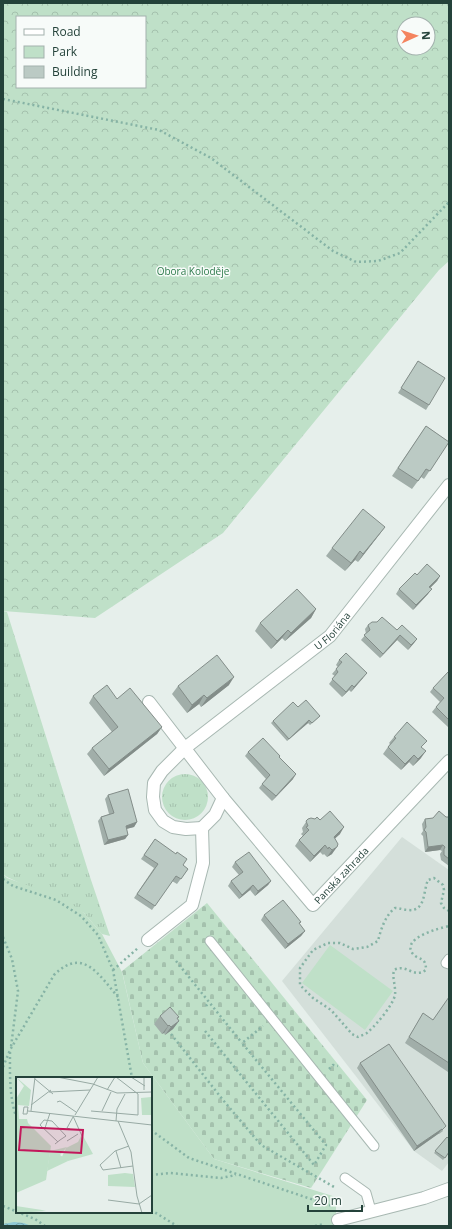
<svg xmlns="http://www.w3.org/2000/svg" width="452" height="1229" font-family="'Open Sans',sans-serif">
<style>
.built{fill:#d4dfda}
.grass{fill:url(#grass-tufts)}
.forest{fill:url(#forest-crowns);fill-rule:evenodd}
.cemetery{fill:url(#cemetery-stones)}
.park{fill:#bfe0c8;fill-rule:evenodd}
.water{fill:url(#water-waves)}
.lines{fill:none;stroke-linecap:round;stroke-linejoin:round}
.service-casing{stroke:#a8b8b2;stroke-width:11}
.minor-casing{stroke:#a8b8b2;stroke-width:14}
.path{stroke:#86b3a5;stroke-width:2.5;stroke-dasharray:2 3;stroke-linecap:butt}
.service{stroke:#fff;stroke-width:9}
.minor{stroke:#fff;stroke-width:12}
.wall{fill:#a1aea9}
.shaded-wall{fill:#838d89}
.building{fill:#bbcac4;stroke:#838d89}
.labels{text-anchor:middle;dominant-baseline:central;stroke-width:3;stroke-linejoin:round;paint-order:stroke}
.park-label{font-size:10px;fill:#2d7a4b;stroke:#f7fbf9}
.street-label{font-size:10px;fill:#24423a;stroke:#f7fbf9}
.inset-road{fill:none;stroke:#98aaa4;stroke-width:1}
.view{fill:#c2185b;fill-opacity:0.15;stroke:#c2185b;stroke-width:2}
.inset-edge{fill:none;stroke:#24423a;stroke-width:2}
</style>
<defs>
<pattern id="grass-tufts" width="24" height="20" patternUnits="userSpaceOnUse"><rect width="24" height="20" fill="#bfe0c8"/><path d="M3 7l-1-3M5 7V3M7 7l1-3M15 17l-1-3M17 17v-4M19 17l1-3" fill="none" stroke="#a4c1ad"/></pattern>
<pattern id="forest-crowns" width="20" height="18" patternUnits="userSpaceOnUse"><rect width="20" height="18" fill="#bfe0c8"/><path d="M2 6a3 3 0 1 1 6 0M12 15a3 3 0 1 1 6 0" fill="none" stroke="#a4c1ad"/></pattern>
<pattern id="cemetery-stones" width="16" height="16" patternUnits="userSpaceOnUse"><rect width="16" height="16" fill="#bfe0c8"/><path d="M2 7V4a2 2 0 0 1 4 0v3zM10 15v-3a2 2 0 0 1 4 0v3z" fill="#a4c1ad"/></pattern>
<pattern id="water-waves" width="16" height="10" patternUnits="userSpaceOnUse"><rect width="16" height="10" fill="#8ec9d4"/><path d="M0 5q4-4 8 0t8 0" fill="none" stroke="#74a5ad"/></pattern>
</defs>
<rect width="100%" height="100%" fill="#e6efeb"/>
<!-- built -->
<path class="built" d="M402,837L449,870V1162L442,1171L414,1151L282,981Z"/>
<!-- grass -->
<path class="grass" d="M3,611L7,612L90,877L110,936L102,934L84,913L7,877L3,874Z
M162 797a23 23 0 1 1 46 0a23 23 0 1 1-46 0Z"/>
<!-- forest -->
<path class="forest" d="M3,3H449V261L439,270L223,533L95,618L3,611ZM17,17H145V87H17ZM404,24H428V48H404Z"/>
<!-- cemetery -->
<path class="cemetery" d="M207,903L367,1100L311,1188L214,1159L143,1063L122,971Z"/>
<!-- park -->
<path class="park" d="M3,874L7,878L61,897L84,913L102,934L122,972L143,1063L214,1159L336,1197V1226H3ZM17,1078H151V1212H17Z
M330,945L393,991L365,1030L302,983Z"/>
<!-- water -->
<path class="water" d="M14,1222L24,1223L31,1226H3V1224Z"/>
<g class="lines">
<defs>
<path id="service" d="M210,941L374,1146
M449,959L446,963L449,964
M345,1178L366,1193L370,1207L373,1211"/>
<g id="minor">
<path id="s1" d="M149,702L223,798L313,905L449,761"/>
<path id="s2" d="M202,828L186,829L173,827L163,821L155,810L153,797L154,783L162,771L185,748L330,636L449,485"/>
<path d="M148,940L192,905L203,863L202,828L215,815L223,798"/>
<path d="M338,1220L424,1198L449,1189"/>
</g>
</defs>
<!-- service casing -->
<use href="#service" class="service-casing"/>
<!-- minor casing -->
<use href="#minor" class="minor-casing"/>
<!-- path -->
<path class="path" d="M3,99L159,130L211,158L333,251L356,262L378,261L400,253L449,202
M3,879L13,886L56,900L81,916L98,935L113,970L132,1078
M449,911L444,908L441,903L444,890L443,885L434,878L428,880C423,891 426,912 408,910C404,910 400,908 395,908C385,916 381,929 378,941L367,947L353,949L340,943H328L313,950L300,968V985L313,998L331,1010L352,1034L358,1037C362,1035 367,1034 369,1031C377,1024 393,1005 395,995C396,987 392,978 394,970C407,963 413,979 426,970C426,956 419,961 413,954C400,938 440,928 449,926
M3,937L12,959L18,991L11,1047
M176,961L242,1043
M113,970L138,948
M206,1006L209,1002
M205,1031L314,1165L326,1145L242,1043L263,1026
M171,1034L223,1100L261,1145L334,1187
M10,1052C10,1074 9,1098 17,1119
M3,1067L10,1050L54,975C83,946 99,975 118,997
M329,1069L333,1065L338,1066
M151,1130L189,1158L332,1206
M151,1175L170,1173L221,1178L236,1175
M3,1206L35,1219L45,1226
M151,1210L177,1226
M315,1226L324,1224"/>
<!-- service -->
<use href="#service" class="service"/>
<!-- minor -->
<use href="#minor" class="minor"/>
</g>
<!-- wall -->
<path class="wall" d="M418,361L429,405L426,410L398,393Z
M426,426L449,442L424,479L421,477L412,489L392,476Z
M385,527L358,562L355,560L345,571L326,556L332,548Z
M417,575L440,576L437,581L430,588L428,594L413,610L396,594L399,589Z
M316,609L311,618L285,641L282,638L271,649L255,631L260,623Z
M368,625L397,630L417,639L414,643L408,650L397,640L380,658L361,640L366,634L365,629Z
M339,660L363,678L351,692L349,690L342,697L329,684L335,676L332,674L338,667L336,665Z
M449,673V726L448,727L432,712L440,702L430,692L433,688Z
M229,685L201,707L199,704L187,713L172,694L178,686Z
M93,696L117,699L162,727L157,734L104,776L87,754L92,748L112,732L89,703Z
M298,707L320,716L318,718L310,725L308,723L287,741L271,723L273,721Z
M394,737L422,748L421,758L413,766L409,762L401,770L383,754L390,744L389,743Z
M248,752L279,757L293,779L272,801L259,788L266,779L245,756Z
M108,795L137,822L134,827L126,829L128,835L125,839L104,845L98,821L101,817L109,814L105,799Z
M449,817V866L441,860L440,854L442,851L440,850L425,852L423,836L421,834L423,831L422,824L425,819Z
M308,819H315L320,820L340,834L334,839L332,854L327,857L324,854L323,855L320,852L310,862L295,846L299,840L303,836L301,834L303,832L302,828Z
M155,839L183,865L188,869L177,884L172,881L152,910L134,898L154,868L141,859Z
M235,862L271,881L268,885L255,896L250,890L239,899L228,886L231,881L239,875L232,867Z
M264,915L301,922L299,924L305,931L301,936L285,949L261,920Z
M449,997V1071L448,1072L405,1043L419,1020L423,1013L433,1020Z
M160,1016L177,1019L179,1021L173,1029L165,1035L164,1033L162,1034L154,1024Z
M389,1044L443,1131L439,1134H438L414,1151L357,1068L360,1063Z
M447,1137L449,1153L443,1160L434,1153Z"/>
<!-- shaded-wall -->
<path class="shaded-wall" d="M385,527L379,535L358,562L363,554Z
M360,551L355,560L345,571Z
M440,576L437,581L426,592L429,587Z
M432,589L428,594L413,610L416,605Z
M316,609L311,618L285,641L291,633Z
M288,630L282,638L271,649L277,641Z
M400,635L397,640L380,658L383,654Z
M417,639L414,643L408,650L411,645Z
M367,673L363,678L351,692L354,687Z
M234,677L229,685L201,707L207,698Z
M352,685L349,690L342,697L346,692Z
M204,695L199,704L187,713L192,705Z
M309,720L308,723L287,741L289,739Z
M162,727L157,734L104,776L109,769Z
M426,751L421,758L413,766L418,759Z
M414,755L409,762L401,770L405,764Z
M296,774L293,779L272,801L276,796Z
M137,822L134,827L122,830L126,826Z
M344,827L340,834L329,844L334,837Z
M128,835L125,839L104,845L108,840Z
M325,845L320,852L310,862L314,856Z
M443,845L440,850L425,852L428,847Z
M337,847L332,854L327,857L332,850Z
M271,881L268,885L255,896L258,891Z
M253,885L250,890L239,899L242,895Z
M305,931L301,936L285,949L288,944Z
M179,1021L173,1029L165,1035L171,1027Z
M169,1025L164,1033L162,1034L168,1026Z
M442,1129L438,1134L414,1151L417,1146Z"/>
<!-- building -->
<path class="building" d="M418,361L445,378L429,405L401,388Z
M426,426L449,442L430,471L426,469L418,481L398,468Z
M363,509L385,527L363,554L360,551L351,563L332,548Z
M427,564L440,576L429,587L432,589L416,605L399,589L415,573L417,575Z
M297,589L316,609L291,633L288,630L277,641L260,623Z
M382,617L397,630L402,625L417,639L411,645L400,635L383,654L364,635L370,630L368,625L372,622H377Z
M346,653L367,673L354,687L352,685L346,692L332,679L338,672L336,669L342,662L339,660Z
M217,655L234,677L207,698L204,695L192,705L178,686Z
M448,672L449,673V720L436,707L444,698L433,688Z
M107,685L117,699L130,688L162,727L109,769L92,748L118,727L93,696Z
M306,700L320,716L312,723L309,720L289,739L273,721L293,702L298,707Z
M407,722L427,741L421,747L426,751L418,759L414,755L405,764L388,747L396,738L394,737Z
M263,738L280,756L279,757L296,774L276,796L262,784L270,775L248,752Z
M128,789L137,822L126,826L128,835L108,840L101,817L114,813L108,795Z
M330,811L344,827L334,837L338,844L337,847L332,850L329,847L328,849L325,845L314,856L299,840L309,830L306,827L308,826L306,821L308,819L311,818L315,819L317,817L320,820Z
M439,811L446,817H449V859L444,855V849L445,847L443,845L428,847L426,832L424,830L426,827L425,819L433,818Z
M155,839L176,854L177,852L187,859L183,865L188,869L181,879L176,876L155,906L137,894L158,864L144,855Z
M249,852L271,881L258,891L253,885L242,895L231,881L243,872L235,862Z
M283,900L301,922L299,923L305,931L288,944L264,915Z
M449,997V1063L409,1037L423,1013L433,1020Z
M170,1007L179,1017L177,1018L179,1021L171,1027L169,1025L168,1026L160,1016Z
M389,1044L446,1126L442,1130V1129L417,1146L360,1063Z
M447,1137L449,1139V1152L445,1158L435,1151Z"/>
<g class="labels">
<!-- park labels -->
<g class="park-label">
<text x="193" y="271">Obora Koloděje</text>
</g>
<!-- street labels -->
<g class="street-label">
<text stroke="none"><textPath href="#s2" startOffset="317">U Floriána</textPath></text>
<text stroke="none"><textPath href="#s1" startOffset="302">Panská zahrada</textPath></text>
</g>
</g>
<!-- overview -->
<g transform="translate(16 1077)">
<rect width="136" height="136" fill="#e6efeb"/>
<path d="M51,70L44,78L52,84L31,94L34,74ZM109,96L117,97L119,110L92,109V98Z" fill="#bfe0c8"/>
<path d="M0,0L15,13L13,29L2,28L3,42H11L12,46L35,69L30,103L0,116V22L8,9ZM0,129L26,133L30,134L0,136Z" fill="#bfe0c8"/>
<path d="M135,20L136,38H126L125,21ZM65,59H67L77,77L52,84L45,82L50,71L62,65Z" fill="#bfe0c8"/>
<path class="inset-road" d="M41,0L77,7L101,16L136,15M115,0L129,9M19,2L37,17M91,13L99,0M128,13V0M33,15L74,13M41,25L44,24L60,35M15,28L35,13M8,30H12L11,37H7ZM12,34L136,48M15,34L19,0M75,34L122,38V17L100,0M86,34L95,15M59,38L82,0M57,39L66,59M100,44L101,32L109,17M102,44L115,75L121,119L126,136M29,51L34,36M54,52L51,51L57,40M51,64L62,57M39,67L44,63L50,59L36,44L28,43L24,48L42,65M113,69L99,74L84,88L87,93L117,89M100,74L105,91M92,123L123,127M123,127L136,118"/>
<path class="view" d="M5,50L67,53L65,76L3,73Z"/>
<rect width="136" height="136" class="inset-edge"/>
</g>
<!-- border -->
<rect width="452" height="1229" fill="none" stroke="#24423a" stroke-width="8"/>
<!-- legend -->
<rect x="16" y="16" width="130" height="72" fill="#f7fbf9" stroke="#a3b1ad"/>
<rect x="24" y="29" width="20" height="6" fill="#ffffff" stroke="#a3b1ad"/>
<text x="52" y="36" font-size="12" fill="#24423a">Road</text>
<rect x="24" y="46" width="20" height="12" fill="#bfe0c8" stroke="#a3b1ad"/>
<text x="52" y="56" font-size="12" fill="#24423a">Park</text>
<rect x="24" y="66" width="20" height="12" fill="#bbcac4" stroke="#a3b1ad"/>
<text x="52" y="76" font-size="12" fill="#24423a">Building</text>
<!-- north arrow -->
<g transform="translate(416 36) rotate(87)"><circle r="19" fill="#f7fbf9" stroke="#a3b1ad"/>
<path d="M0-3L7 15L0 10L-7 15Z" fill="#f4845f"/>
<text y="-6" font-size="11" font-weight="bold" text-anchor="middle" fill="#24423a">N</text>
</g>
<!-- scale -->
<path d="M308 1205v6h54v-6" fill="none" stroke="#24423a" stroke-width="2"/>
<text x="314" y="1205" font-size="12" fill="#24423a" stroke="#f7fbf9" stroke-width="3" paint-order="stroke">20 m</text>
</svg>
